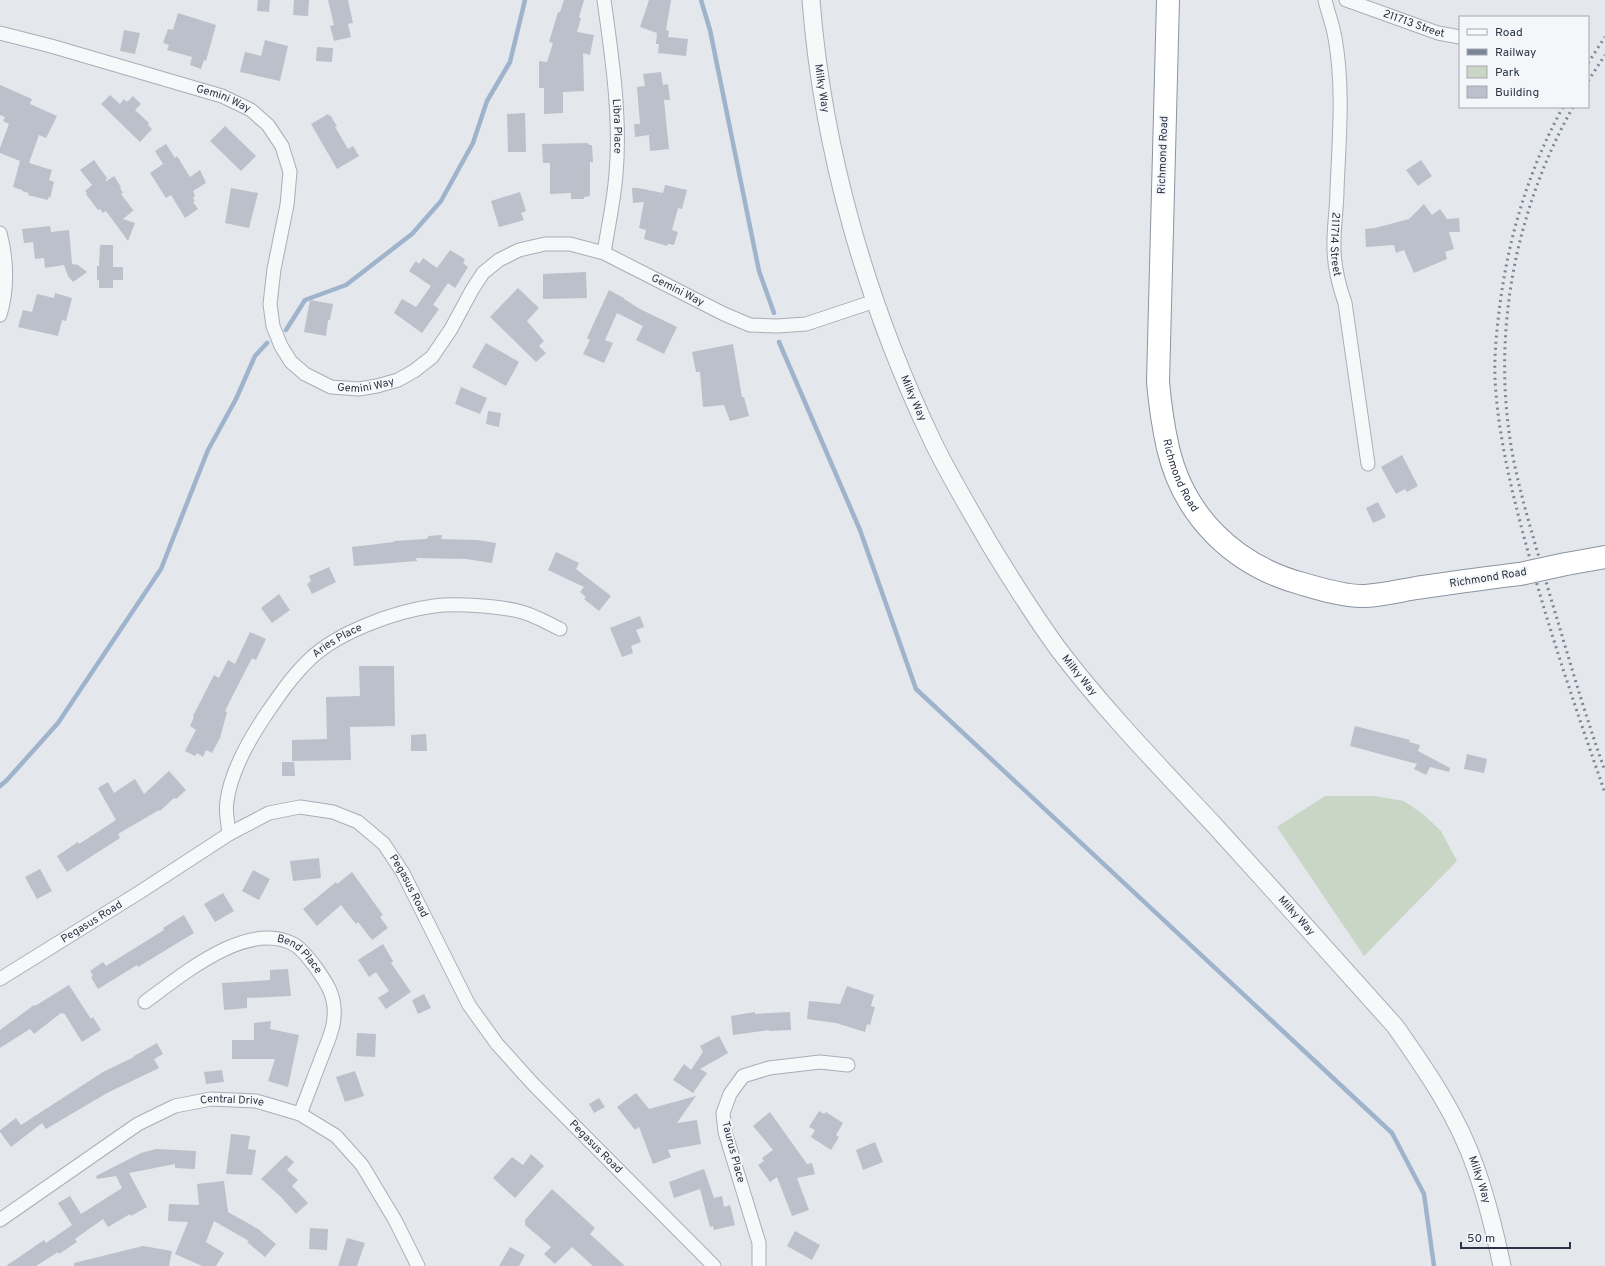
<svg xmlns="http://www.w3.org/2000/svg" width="1605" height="1266" font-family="Overpass,sans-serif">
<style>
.green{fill:#c9d6c5}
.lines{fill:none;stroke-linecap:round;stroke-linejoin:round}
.stream{stroke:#9fb4cc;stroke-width:4.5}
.building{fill:#bbc0ca}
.minor-casing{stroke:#a9aeb7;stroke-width:15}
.tertiary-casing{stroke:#a9aeb7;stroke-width:19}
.trunk-casing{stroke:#8b94a3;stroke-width:24}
.minor{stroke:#f7f8fa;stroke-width:13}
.tertiary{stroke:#f7f8fa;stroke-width:17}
.trunk{stroke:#fff;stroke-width:22}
.rail{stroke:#7d8696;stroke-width:3;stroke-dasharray:2 4;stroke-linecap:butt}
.trunk-bridge-casing{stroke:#8b94a3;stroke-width:24;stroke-linecap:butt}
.trunk-bridge{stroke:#fff;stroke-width:22}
.labels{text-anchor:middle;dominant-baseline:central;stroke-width:4;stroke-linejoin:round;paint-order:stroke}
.street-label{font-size:11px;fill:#2b3445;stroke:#f4f6f9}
</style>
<rect width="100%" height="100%" fill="#e4e7ec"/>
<!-- green -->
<path class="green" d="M1325,796H1374L1404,801L1423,814L1441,831L1457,861L1364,956L1277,827Z"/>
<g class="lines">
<!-- stream -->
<path class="stream" d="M701,0L710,30L759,271L774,313
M286,330L305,300L346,285L412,234L441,201L473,143L487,101L510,62L525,0
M779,342L860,530L916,689L1392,1133L1424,1194L1434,1266
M0,786L7,780L58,723L161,569L208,450L236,399L255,356L267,343"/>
</g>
<!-- building -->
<path class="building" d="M258,0H270L269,12L257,11Z
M294,0H309L308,16L293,15Z
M328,0H348L353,23L348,24L351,37L334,41L330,26L334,25Z
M564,0H584L579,17L581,18L577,32L594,35L590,55L583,53L584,91L563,92V113L544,114V88H539V61L547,62L553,43L549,42L558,12H560Z
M649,0H671L666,30L669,31L668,37L688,39L686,56L658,53L659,44H656L657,33L640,27Z
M178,13L216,25L206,61L204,60L201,69L190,65L192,57L167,50L169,45L163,43L168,29L173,30Z
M124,30L140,33L135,54L120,51Z
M265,40L288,46L280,81L240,72L245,52L261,56Z
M317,47L333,48L332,62L316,61Z
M661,72L663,85L668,84L670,100H664L669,149L650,151L649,135L635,137L634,124H640L637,87L645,86L643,74Z
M0,85L32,99L30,104L57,116L46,138L39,135L29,163L52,170L49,180L54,182L50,198L48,197V200L28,195L29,193L22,191V190L13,187L20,161L0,153V148L9,124L3,121L5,117L0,115Z
M110,95L120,104L124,99L127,102L133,96L141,104L135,110L149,123L148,125L152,129L140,142L101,104Z
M525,113L526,152H508L507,114Z
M328,114L329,116L330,115L337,126L335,127L348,149L353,146L359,156L337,169L311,124Z
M225,126L256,156L241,171L210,141Z
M588,143L589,145H592L593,162H590V196L584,197V199H571V193L550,194V163H543L542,144Z
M166,144L175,158L177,156L190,177L200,170L206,183L193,191L195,196L193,198L195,201L193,202L198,209L185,218L171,195L166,198L150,173L163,164L155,151Z
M94,160L107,178L105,182L114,176L121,187L120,188L123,193L121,194L133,210L135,209L123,219L135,223L128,241L106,211L103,213L100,209L98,210L86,194L87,193L85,191L92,185L80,170Z
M1421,160L1432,176L1418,186L1406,170Z
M665,185L687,190L682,209L678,208L672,230L678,232L674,245L668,244L667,246L644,239L646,230L639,228L644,202L633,203L632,188H638L663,193Z
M231,188L258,193L249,228L225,223Z
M520,192L526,211L521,213L524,220L499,227L491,201Z
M1424,204L1432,215L1440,209L1447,219L1459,218L1460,232H1449L1454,249L1445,252L1447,259L1414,273L1404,250L1396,253L1394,245L1366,247L1365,229L1375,228L1409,219Z
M50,226L51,232L69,230L72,264L78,265L87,272L73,282L68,276L64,265L45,268L44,258L35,259L33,242L24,243L22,229Z
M100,245H113V267H123V280H113V288H99V280H97V266H99Z
M450,250L465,259L463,263L468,267L455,288L448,283L433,305L439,309L422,333L394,313L402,299L416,307L431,286L409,271L416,261L419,264L423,258L437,268Z
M586,272L587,298L543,299V274Z
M518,288L539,308L527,321L544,341L539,346L546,353L536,362L490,317Z
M609,290L624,298V299L640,309L677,327L664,354L636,340L643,326L617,313L605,340L613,343L604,363L583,354L590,340L587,338Z
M55,293L72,298L66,321L62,320L58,336L18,327L23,310L32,312L37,294L54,298Z
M310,300L333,304L330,320H328L326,336L304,332Z
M486,343L519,362L506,386L472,367Z
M733,344L742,397H744L749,416L730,421L724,405L703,407L700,372H696L692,352Z
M461,387L487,398L480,414L455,404Z
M488,411L501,413L499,427L486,424Z
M1402,455L1418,486L1407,492L1405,489L1396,494L1381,467Z
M1378,502L1386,517L1373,523L1366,508Z
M442,535L441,539L478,540L496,543L492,563L466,559L416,558L417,561L354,566L352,547L394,542V541L425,539L428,538V536Z
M556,552L579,563L576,569L611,596L599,611L584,599L586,597L580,592L584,587L548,570Z
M329,567L336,582L312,594L307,584L311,581L309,576Z
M279,594L290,610L272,623L261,608Z
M640,616L644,627L636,630L641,642L631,646L633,653L622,657L610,628Z
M250,632L266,639L256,660L252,658L235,691L225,711L227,712L220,738L212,753L206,750L203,757L197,753L195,756L185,751L196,730L190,726L194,717L193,716L214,675L219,678L228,660L235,664Z
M359,666H394L395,726L350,727L351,760L292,761V740L327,739L326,697L360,696Z
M1355,726L1410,740L1409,742L1420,745L1418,751L1450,768L1449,772L1430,767L1426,775L1414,769L1417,764L1350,746Z
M426,734L427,751H411V735Z
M1467,754L1487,759L1484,773L1464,769Z
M282,762H294L295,776H282Z
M169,771L186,790L176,799L174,798L160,811L159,810L118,834L120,838L67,872L57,856L78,842L79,844L116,820L98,788L108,782L114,793L135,779L144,794Z
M319,858L321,878L293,881L290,861Z
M40,869L52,891L37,899L25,877Z
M253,870L270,879L259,900L242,891Z
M352,872L383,915L380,917L388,928L372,940L358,922L356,924L341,905L317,926L303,909L336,882L337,884Z
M223,893L234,911L215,922L204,904Z
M184,915L194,933L138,967L137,965L98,989L91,977L93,976L90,971L103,962L106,966L164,930L163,928Z
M383,944L393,961L391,963L411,992L386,1009L378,998L389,991L376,972L369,977L358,960Z
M288,969L291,996L247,998V1008L224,1010L222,983L270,980V970Z
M69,985L91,1019L93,1017L101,1030L82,1042L64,1013L62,1014L61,1013L34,1034L30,1029L0,1048V1030L34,1005L35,1006Z
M847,986L874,995L871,1006L875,1007L870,1025L867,1024L865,1032L836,1023L807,1019L809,1001L840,1004Z
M424,994L431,1008L418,1014L412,1000Z
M755,1012V1014L790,1012L791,1030L769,1031V1030L733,1035L731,1016Z
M271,1021L270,1029L299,1035L288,1087L268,1081L275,1059H232V1040H254V1023Z
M357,1033L376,1034L375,1057L356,1056Z
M719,1036L728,1053L700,1069L707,1073L693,1093L673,1080L684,1064L691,1070L703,1052L700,1046Z
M157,1043L163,1054L154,1059L159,1068L107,1093L46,1129L42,1123L11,1147L0,1132V1130L16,1118L21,1125L103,1072L134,1057V1056Z
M222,1070L224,1082L206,1084L204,1072Z
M355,1071L364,1096L345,1102L336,1077Z
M636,1093L649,1109L696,1096L677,1123L697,1120L701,1144L668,1150L671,1157L653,1164L639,1127L635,1130L617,1107Z
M599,1098L605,1107L594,1113L589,1104Z
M819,1111L824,1114L826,1112L843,1123L836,1135L839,1137L831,1150L811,1137L815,1130L809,1127Z
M770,1112L807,1164L812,1163L815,1174L797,1178L809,1210L792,1216L777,1177L770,1182L758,1165L764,1161L762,1158L773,1150L753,1126Z
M231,1134L250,1136L248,1149L256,1150L252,1175L226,1174Z
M875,1142L883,1162L863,1170L856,1150Z
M156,1149L196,1151L195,1169L175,1168V1164L129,1173L147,1207L131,1216L130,1214L108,1227L103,1219L75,1239L77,1242L59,1254L58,1252L36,1266H6L44,1240L46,1243L72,1225L58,1203L70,1196L81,1214L122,1188L116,1176L97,1179L96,1176L141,1153Z
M531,1154L544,1166L515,1198L493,1178L512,1157L523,1165Z
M286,1155L294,1162L287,1170L298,1180L292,1186L308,1203L296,1214L281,1197L261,1179Z
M704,1169L714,1198L722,1196L724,1207L730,1205L735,1225L714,1230L713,1226L710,1227L700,1189L674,1198L669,1182Z
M224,1181L228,1212L258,1229L276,1244L265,1257L247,1242L249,1241L214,1221L206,1242L224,1253L216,1266H202L175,1254L188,1222L168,1221L169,1204L199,1205L197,1184Z
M552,1189L595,1228L590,1234L625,1266H593L572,1247L555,1264L544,1254L551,1247L525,1225V1220Z
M310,1228L328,1229L327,1250L309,1249Z
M795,1231L820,1245L812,1260L787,1246Z
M347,1238L365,1243L357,1266H338Z
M143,1246L172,1251L169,1266H74V1263Z
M510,1247L525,1255L519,1266H499Z"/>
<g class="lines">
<defs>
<g id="minor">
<path id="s1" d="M604,0C612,57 621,117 616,174C614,201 608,227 604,253"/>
<path id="s2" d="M1325,0C1328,13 1333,25 1335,38C1344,88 1339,140 1337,190C1337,207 1334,224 1334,241C1333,263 1338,283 1345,303L1368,464"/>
<path id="s3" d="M1346,0L1438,33L1460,37"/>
<path id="s4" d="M0,33L51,46L222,96L251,110L268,125L282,146L290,172L287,205L274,269L270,304L273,326L281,346L291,362L305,374L331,387L359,389L377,386L398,380L414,371L432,357L451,329L472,290L483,273L499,260L519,250L545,244H570L604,253L724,314L750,325L777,326L806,324L875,301"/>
<path d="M0,233C7,259 8,289 0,315"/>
<path id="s5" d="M229,834C228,823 225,811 227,801C231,771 250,738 267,713C280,694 293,675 310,659C338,632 396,611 434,606C456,603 497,606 518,611C533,614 547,623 560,629"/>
<path id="s6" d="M0,979L140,892L229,834L269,813L300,807L333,812L358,822L384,844L403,873L469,1005L497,1044L534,1085L714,1266"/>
<path id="s7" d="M145,1002C181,976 248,918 295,945C303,950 308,958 314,965C326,982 336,995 334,1017C334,1029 327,1043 323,1054C315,1074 308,1094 300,1114"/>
<path id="s8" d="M0,1220L138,1124L175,1106L211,1099L256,1101L300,1114L336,1136L362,1165L395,1220L418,1266"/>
<path d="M759,1266V1243L725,1132L723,1113L730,1094L743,1076L769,1068L820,1062L848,1065"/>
</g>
<g id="tertiary">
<path id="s9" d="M811,0C823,153 867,304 933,442C950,477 970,510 989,543C1011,579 1034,616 1059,650C1107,713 1162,769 1216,827C1276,893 1335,959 1395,1026C1426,1070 1458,1116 1476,1169C1487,1200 1495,1233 1502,1266"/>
</g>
<g id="trunk">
<path id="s10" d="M1168,0L1158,382C1160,404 1163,426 1168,448C1184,517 1235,566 1303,584C1320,589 1347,597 1365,596C1382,595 1399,591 1416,588C1451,583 1486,578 1520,574"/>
<path d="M1566,564L1605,557"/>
</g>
</defs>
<!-- minor casing -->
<use href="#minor" class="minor-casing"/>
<!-- tertiary casing -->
<use href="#tertiary" class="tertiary-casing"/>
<!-- trunk casing -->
<use href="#trunk" class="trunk-casing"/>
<!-- minor -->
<use href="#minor" class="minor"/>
<!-- tertiary -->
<use href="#tertiary" class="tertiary"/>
<!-- trunk -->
<use href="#trunk" class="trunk"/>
<!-- rail -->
<path class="rail" d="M1588,63L1605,37
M1588,81L1605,55
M1563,107C1529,169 1509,235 1500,304C1497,328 1494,354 1495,379C1498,436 1512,493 1527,548C1549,631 1577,712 1605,793
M1573,107C1513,214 1490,341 1514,462C1523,506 1537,549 1549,592C1567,652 1584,712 1605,771"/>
<defs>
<path id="trunk-bridge" d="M1520,574L1566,564"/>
</defs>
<!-- trunk-bridge casing -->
<use href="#trunk-bridge" class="trunk-bridge-casing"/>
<!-- trunk-bridge -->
<use href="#trunk-bridge" class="trunk-bridge"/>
</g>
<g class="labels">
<!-- street labels -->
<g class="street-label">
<text stroke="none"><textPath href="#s3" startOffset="72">211713 Street</textPath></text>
<text stroke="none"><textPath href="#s9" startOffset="89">Milky Way</textPath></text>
<text stroke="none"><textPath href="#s4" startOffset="233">Gemini Way</textPath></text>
<text stroke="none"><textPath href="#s1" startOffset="127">Libra Place</textPath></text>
<text transform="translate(1163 155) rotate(-88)">Richmond Road</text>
<text stroke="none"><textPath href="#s2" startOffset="246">211714 Street</textPath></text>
<text stroke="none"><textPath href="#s4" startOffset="1002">Gemini Way</textPath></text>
<text stroke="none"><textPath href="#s4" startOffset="617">Gemini Way</textPath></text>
<text stroke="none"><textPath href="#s9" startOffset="413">Milky Way</textPath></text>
<text stroke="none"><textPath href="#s10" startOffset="479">Richmond Road</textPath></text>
<text transform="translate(1488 578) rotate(-9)">Richmond Road</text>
<text stroke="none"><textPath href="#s5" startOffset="233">Aries Place</textPath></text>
<text stroke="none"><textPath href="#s9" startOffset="737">Milky Way</textPath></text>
<text stroke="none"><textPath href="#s6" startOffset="491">Pegasus Road</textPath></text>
<text stroke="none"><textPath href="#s9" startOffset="1061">Milky Way</textPath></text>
<text stroke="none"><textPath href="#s6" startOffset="108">Pegasus Road</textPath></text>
<text stroke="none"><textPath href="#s7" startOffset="178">Bend Place</textPath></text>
<text stroke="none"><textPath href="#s8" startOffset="267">Central Drive</textPath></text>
<text stroke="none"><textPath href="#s6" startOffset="815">Pegasus Road</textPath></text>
<text transform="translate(733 1152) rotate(75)">Taurus Place</text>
<text stroke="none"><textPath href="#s9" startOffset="1385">Milky Way</textPath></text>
</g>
</g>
<!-- legend -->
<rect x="1459" y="16" width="130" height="92" fill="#f4f6f9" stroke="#a4a8b1"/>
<rect x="1467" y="29" width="20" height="6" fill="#f7f8fa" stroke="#a4a8b1"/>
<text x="1495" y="36" font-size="12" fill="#2b3445">Road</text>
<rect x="1467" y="49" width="20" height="6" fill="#7d8696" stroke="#a4a8b1"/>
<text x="1495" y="56" font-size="12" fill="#2b3445">Railway</text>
<rect x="1467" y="66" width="20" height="12" fill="#c9d6c5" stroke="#a4a8b1"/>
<text x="1495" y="76" font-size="12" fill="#2b3445">Park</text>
<rect x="1467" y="86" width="20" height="12" fill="#bbc0ca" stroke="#a4a8b1"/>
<text x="1495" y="96" font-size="12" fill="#2b3445">Building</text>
<!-- scale -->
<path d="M1461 1242v6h109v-6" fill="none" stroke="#2b3445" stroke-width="2"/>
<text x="1467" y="1242" font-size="12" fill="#2b3445" stroke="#f4f6f9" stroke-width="3" paint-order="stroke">50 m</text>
</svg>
